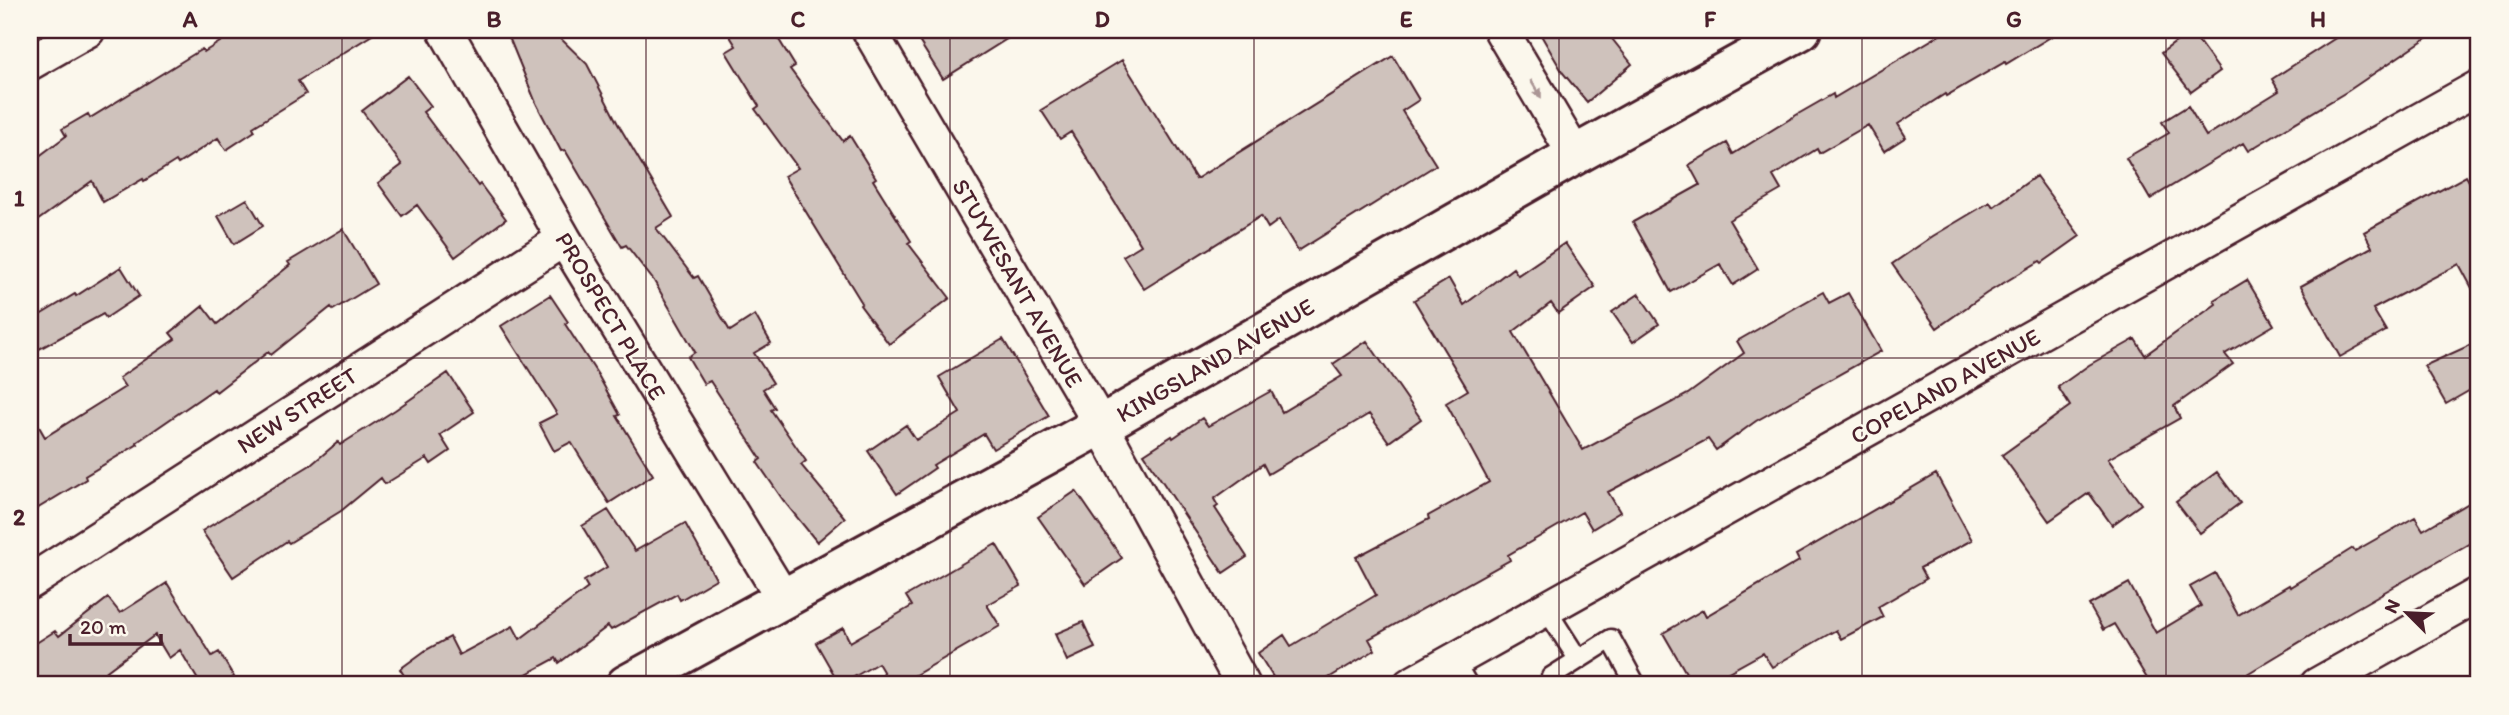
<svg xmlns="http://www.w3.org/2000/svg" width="2509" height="715" font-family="Itim,sans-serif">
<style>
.building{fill:#cfc2bc;stroke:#4a1f2b;stroke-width:2}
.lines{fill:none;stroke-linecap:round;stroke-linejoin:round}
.lane-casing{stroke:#4a1f2b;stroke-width:23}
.street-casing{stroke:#4a1f2b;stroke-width:38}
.secondary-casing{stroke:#4a1f2b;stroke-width:44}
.lane{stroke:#fbf7ec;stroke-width:18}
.street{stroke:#fbf7ec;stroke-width:33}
.secondary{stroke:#fbf7ec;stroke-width:38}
.oneway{fill:#ab9695}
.grid{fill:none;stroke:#4a1f2b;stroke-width:2;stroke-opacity:0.55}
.labels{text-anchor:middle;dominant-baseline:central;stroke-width:5;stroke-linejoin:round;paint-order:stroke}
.street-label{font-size:24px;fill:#4a1f2b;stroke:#fbf7ec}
.neatline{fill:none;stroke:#4a1f2b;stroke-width:2.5}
.grid-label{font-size:23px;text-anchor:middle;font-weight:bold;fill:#4a1f2b}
</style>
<rect width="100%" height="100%" fill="#fbf7ec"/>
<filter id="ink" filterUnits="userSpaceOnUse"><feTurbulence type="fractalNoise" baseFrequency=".0143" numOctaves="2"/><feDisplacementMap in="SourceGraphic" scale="14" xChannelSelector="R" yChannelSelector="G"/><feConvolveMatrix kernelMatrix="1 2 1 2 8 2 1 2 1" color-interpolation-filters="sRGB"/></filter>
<g filter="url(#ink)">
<!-- building -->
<path class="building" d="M239,30H380L298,81L306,94L253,127L255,131L226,150L218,138L178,164L176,161L144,181L143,179L103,202L92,181L30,226V163L66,136L62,129L88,114L90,118L202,49L204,52Z
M506,30H552L587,64L618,124L673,217L656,228L694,278L698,276L730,331L755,315L771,343L754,353L773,383L763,389L775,408L771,410L806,461L801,465L845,518L817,542L783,500L757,462L761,459L710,381L704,384L688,357L695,352L654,281L626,245L622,247L565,150L561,151L536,103Z
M726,30H773L795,66L790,69L843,141L850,136L876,178L873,180L911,241L908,243L950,298L889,344L860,305L862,303L784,176L798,168L755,109L759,106L726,52L736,46Z
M912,30H1021L943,79Z
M1538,30H1605L1632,64L1587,102L1563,73Z
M1948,30H2062L2006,64L2005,62L1946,96L1945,94L1898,124L1906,137L1884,151L1868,125L1819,153L1817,149L1773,176L1781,190L1729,220L1758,269L1733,285L1720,264L1671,292L1633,222L1700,185L1689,165L1727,143L1733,154L1798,114L1833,94L1834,98Z
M2348,30H2438L2348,91L2248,151L2243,143L2150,199L2126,158L2169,133L2162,122L2188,106L2206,136L2279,91L2272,79Z
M2191,31L2220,71L2191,92L2161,53Z
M1393,56L1419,100L1402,111L1436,165L1298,251L1279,220L1268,228L1261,216L1144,289L1123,256L1141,245L1071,132L1060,139L1041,110L1122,60L1196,179Z
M408,76L431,106L423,112L478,186L480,184L506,219L455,257L417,205L402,216L378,183L402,165L362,111Z
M2036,176L2080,236L2042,263L2040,261L1987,293L1937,328L1892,264L1933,236L1990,202L1993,207Z
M2466,176L2470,183L2479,178V301L2459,264L2373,309L2386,331L2340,357L2301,286L2372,247L2364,232Z
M247,199L263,226L234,244L218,216Z
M343,229L376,284L333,310L331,307L271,355L268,352L216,392L214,389L137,442L138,444L85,476L86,479L30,513V411L45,437L125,387L119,378L175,339L170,333L203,306L217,324L290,265L288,262Z
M1565,243L1595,287L1558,313L1551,303L1513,332L1583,450L1688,394L1744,353L1737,341L1823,292L1829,303L1848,293L1881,351L1756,421L1716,450L1708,439L1608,492L1620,512L1592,529L1582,512L1508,555L1510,560L1369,639L1375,650L1317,685H1278L1258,653L1284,635L1291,646L1376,595L1356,557L1429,519L1428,516L1489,482L1446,403L1468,390L1414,300L1449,279L1464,305L1513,268L1518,275Z
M121,267L139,296L106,318L103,314L30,354V321L75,294L76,296Z
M2247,280L2274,325L2225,354L2233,364L2174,406L2180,418L2108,459L2141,504L2112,525L2089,493L2049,521L2002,455L2070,406L2058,387L2089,365L2135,339L2145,355L2216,304L2214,300Z
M1639,294L1659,324L1633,342L1612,312Z
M550,295L568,322L565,324L598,375L620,415L617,416L653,475L609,503L571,442L554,451L539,423L557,414L501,326Z
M1003,339L1049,416L993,449L984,434L933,465L935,468L897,494L868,451L906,425L916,440L960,413L939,377Z
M1367,341L1421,419L1389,442L1369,414L1268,474L1263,464L1214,499L1218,506L1215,508L1247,557L1223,573L1144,454L1172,436L1173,438L1202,418L1208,426L1271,391L1282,412L1342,376L1333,364Z
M2479,341V385L2446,404L2424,366Z
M448,373L474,412L440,435L450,451L431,464L427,458L385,484L381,478L341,511L289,543L287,541L233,577L202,531L312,464L338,442L340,445L395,410Z
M2217,472L2240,503L2200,533L2176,502Z
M1936,474L1972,540L1920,568L1926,579L1878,607L1883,617L1841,639L1836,630L1772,667L1763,653L1718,678L1722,685H1693L1663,633L1703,610L1706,616L1799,561L1796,555Z
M1076,491L1122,558L1085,584L1038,517Z
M2479,497V538L2346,614L2247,674L2253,685H2151L2114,624L2103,630L2089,605L2129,583L2156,633L2201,606L2190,587L2215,573L2238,615L2289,585L2290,587L2353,548L2355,551L2415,517L2423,530Z
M608,510L635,551L685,523L716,579L680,600L677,594L611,630L608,626L559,663L556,658L510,683L506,677L490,685H410L400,669L426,650L450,637L459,655L513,626L520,639L588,588L584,581L607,567L582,526Z
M996,544L1021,586L987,605L1000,626L898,685H891L878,663L840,685L816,643L843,628L850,642L912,606L906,596Z
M167,583L212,656L219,652L234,677L221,685H201L180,650L169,658L155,635L88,685H37L30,675V647L55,631L59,636L108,598L120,613Z
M1083,622L1095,648L1067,661L1055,634Z"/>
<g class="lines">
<defs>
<path id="lane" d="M1546,609L1578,659
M1454,661L1468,685
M1555,685L1551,677L1611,639L1636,685"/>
<path id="street" d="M445,30L564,239L783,598
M869,30L1101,425L1243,685
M1501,30L1575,155
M30,63L88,30
M30,582L564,239
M1410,685L2479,87
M2317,685L2479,594"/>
<path id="secondary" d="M626,685L1101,425L1575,155L1801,30"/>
</defs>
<!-- lane casing -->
<use href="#lane" class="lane-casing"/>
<!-- street casing -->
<use href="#street" class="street-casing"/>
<!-- secondary casing -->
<use href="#secondary" class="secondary-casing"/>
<!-- lane -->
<use href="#lane" class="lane"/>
<!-- street -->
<use href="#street" class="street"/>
<!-- secondary -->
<use href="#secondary" class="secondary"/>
</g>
<!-- one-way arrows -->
<defs><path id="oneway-solid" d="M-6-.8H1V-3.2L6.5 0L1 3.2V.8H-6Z" transform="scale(1.75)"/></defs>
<use class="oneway" href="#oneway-solid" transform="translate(1536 89) rotate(59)"/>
</g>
<!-- grid -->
<path class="grid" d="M342,30V685M646,30V685M950,30V685M1254,30V685M1559,30V685M1862,30V685M2166,30V685M30,358H2479"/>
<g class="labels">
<!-- street labels -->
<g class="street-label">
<text transform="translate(1018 283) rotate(60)">STUYVESANT AVENUE</text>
<text transform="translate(611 316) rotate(59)">PROSPECT PLACE</text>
<text transform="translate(1215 360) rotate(-30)">KINGSLAND AVENUE</text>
<text transform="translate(1945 386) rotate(-29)">COPELAND AVENUE</text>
<text transform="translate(297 410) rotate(-33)">NEW STREET</text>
</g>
</g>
<!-- margin -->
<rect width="2509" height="715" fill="none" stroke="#fbf7ec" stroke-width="77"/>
<!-- north arrow -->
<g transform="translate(2407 613) rotate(294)" stroke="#fbf7ec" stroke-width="5" paint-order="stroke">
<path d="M0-5L12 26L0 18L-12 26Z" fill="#4a1f2b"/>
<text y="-10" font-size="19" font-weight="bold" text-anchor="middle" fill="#4a1f2b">N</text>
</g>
<!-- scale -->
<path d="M70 634v10h91v-10" fill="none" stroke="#4a1f2b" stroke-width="3.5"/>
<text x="80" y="634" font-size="21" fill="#4a1f2b" stroke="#fbf7ec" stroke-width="5" paint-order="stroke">20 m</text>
<rect x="38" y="38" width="2432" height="638" class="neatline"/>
<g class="grid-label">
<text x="190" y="27">A</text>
<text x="494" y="27">B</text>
<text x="798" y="27">C</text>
<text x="1102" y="27">D</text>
<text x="1406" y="27">E</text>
<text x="1710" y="27">F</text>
<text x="2014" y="27">G</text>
<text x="2318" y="27">H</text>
<text x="19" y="206">1</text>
<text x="19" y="525">2</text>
</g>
</svg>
